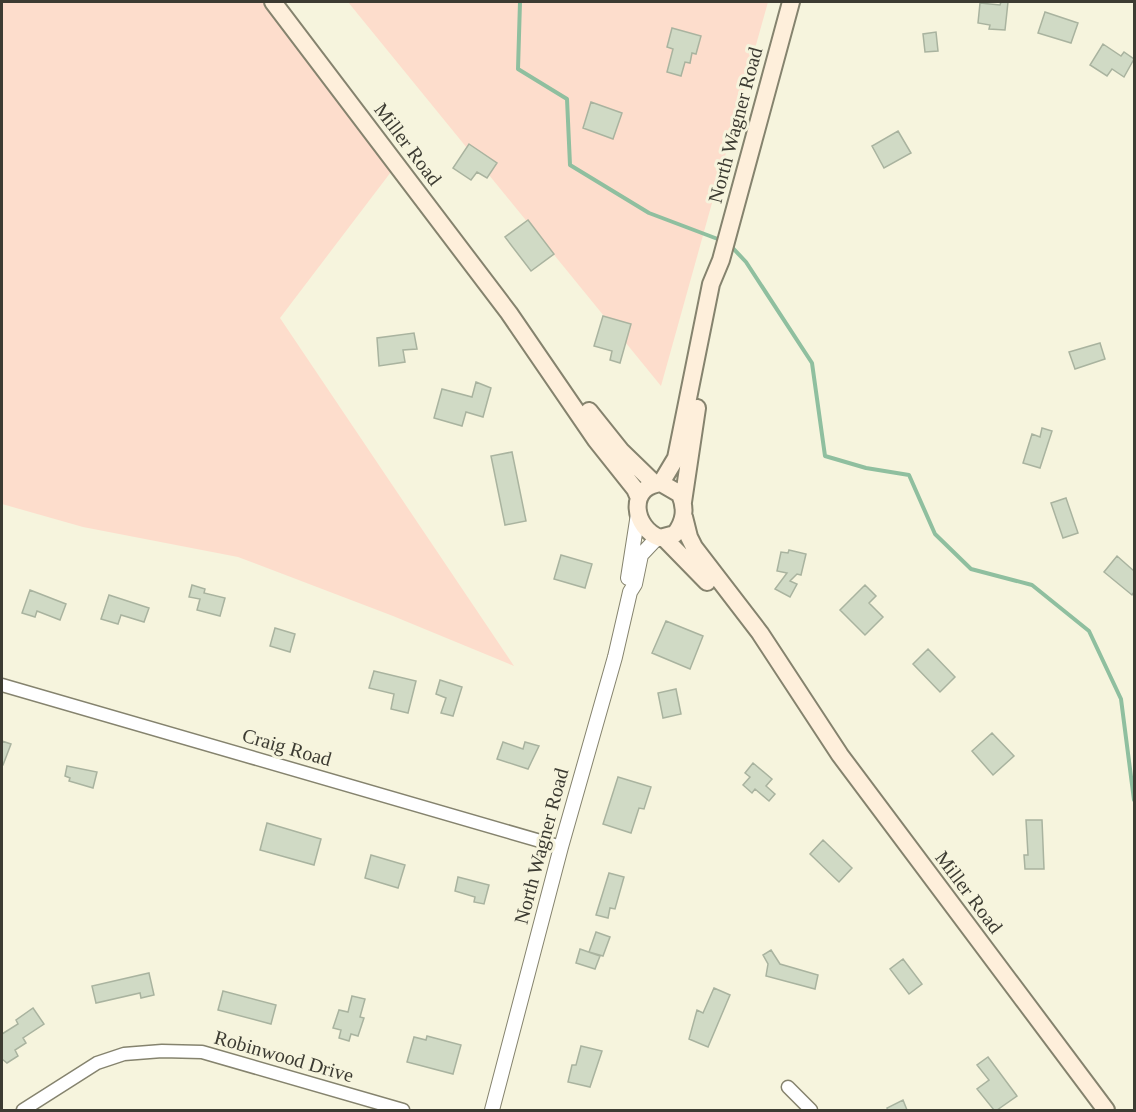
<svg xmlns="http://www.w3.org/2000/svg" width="1136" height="1112" font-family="Georgia,serif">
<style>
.green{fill:#fdddcc}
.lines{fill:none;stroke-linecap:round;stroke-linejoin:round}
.stream{stroke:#8fbf9f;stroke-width:4}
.building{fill:#d0dac5;stroke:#a9b39f;stroke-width:1.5}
.minor-casing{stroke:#85836e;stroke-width:15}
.tertiary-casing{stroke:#85836e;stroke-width:16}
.secondary-casing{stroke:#85836e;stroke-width:20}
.minor{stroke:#fff;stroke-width:12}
.tertiary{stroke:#fff;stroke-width:14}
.secondary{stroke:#feefdb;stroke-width:16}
.labels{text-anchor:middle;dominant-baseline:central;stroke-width:6;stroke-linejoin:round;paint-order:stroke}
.street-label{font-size:20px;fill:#3c3b32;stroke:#f6f4dd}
</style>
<rect width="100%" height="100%" fill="#f6f4dd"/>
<!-- green -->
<path class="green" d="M2,2H273L397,164L280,318L514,666L393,616L238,557L83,527L2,504Z
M348,2H768L661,386Z"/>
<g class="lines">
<!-- stream -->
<path class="stream" d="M520,2L518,69L567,99L570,165L649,213L723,241
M729,244L746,262L812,363L825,456L866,468L909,475L935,534L971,569L1032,585L1089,631L1121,699L1134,800"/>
</g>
<!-- building -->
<path class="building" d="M1001,2H1008L1005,30L989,29L990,25L978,23L980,3L1000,5Z
M1045,12L1078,23L1071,43L1038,33Z
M672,28L701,36L696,54L692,53L690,63L685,62L681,76L667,72L673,49L667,47Z
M936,32L938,51L925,52L923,34Z
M1103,44L1121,56L1124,52L1134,59L1124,77L1112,69L1107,76L1090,65Z
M591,102L622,113L613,139L583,128Z
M898,131L911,153L884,168L872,146Z
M469,144L497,163L487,178L477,172L471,180L453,168Z
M528,220L554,254L531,271L505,237Z
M603,316L631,324L620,363L610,360L612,351L594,346Z
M414,333L417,349L403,350L405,362L379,366L377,338Z
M1100,343L1105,359L1075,369L1069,352Z
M476,382L491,388L483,417L466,412L462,426L434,418L442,389L472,397Z
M1042,428L1052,431L1040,468L1023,463L1032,434L1040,437Z
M512,452L526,521L505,525L491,456Z
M1066,498L1078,533L1063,538L1051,503Z
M789,550L806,554L801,575L797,574L790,581L797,584L790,597L775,589L787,573L777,571L781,552L788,553Z
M561,555L592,564L585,588L554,579Z
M1117,556L1134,571V592L1132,595L1104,572Z
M192,585L205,589L204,593L225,598L220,616L197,610L200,599L189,597Z
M865,585L876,596L869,603L883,617L865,635L840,610Z
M30,590L66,604L60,620L37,611L35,617L22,613Z
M109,595L149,608L144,622L121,615L118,624L101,619Z
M666,621L703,636L690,669L652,653Z
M275,628L295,634L290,652L270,646Z
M928,649L955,677L940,692L913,664Z
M374,671L416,681L408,713L391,709L394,694L369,688Z
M440,680L462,687L453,716L441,713L446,698L436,694Z
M676,689L681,714L663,718L658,693Z
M992,733L1014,756L993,775L972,751Z
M2,741L11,744L3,765H2Z
M503,742L523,749L525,742L539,746L528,769L497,759Z
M753,763L772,779L766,786L775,794L769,801L755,789L752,793L743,785L750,777L745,773Z
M67,766L97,772L93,788L69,781L70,778L65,776Z
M618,777L651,787L644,809L639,808L631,833L603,824Z
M1026,820H1042L1044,869H1025L1024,855H1028Z
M267,823L321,839L314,865L260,850Z
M823,840L852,868L839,882L810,854Z
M371,855L405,865L398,888L365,878Z
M609,873L624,877L615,909L610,908L608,918L596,915Z
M458,877L489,885L484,904L474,902L475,897L455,891Z
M596,932L610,937L603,956L589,952Z
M580,949L600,956L595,969L576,963Z
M771,950L780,964L818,975L815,989L766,976L768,964L763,955Z
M903,959L922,984L909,994L890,969Z
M149,973L154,995L141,998L140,993L96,1003L92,986Z
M714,988L730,995L708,1047L689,1039L697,1010L703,1013Z
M223,991L276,1005L271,1024L218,1010Z
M352,996L365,999L360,1017L364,1018L358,1036L351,1034L349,1041L339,1038L341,1030L333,1028L339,1010L348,1012Z
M33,1008L44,1024L23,1038L26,1043L15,1050L18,1056L7,1063L2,1059V1034L18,1024L16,1020Z
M427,1036L461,1045L453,1074L407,1062L414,1037L426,1040Z
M581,1046L602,1051L590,1087L568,1082L572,1065H576Z
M988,1057L1017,1096L997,1110H994L977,1089L989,1080L977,1065Z
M903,1100L907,1110H888L887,1108Z"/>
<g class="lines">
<defs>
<path id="minor" d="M2,685L561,847
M788,1087L811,1110
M23,1110L97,1063L124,1054L162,1051L202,1052L403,1110"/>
<path id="tertiary" d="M628,578L638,514
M492,1110L561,847L615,657L630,592L635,584L641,555L658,537"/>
<path id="secondary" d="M273,2L509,313L596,440L635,489L639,498
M589,411L621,451L655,484
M661,483L676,458L711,284L721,260L791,2
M661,483L680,494C686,509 685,521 675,534L660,538C633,528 627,487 661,483Z
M683,502L697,408
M684,517L689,537L694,547L760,633L840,755L1106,1110
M664,538L707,582"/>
</defs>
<!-- minor casing -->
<use href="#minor" class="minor-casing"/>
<!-- tertiary casing -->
<use href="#tertiary" class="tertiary-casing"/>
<!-- secondary casing -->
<use href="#secondary" class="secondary-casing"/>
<!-- minor -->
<use href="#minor" class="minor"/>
<!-- tertiary -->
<use href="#tertiary" class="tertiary"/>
<!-- secondary -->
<use href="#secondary" class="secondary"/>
</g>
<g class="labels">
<!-- street labels -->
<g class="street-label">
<text transform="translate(735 125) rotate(-75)">North Wagner Road</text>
<text transform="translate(408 144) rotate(53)">Miller Road</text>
<text transform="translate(287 747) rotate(16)">Craig Road</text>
<text transform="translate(541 846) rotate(-75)">North Wagner Road</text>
<text transform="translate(969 892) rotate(53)">Miller Road</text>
<text transform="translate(284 1056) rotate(16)">Robinwood Drive</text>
</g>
</g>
<!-- border -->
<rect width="1136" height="1112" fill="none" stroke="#3c3b32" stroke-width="6"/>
</svg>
